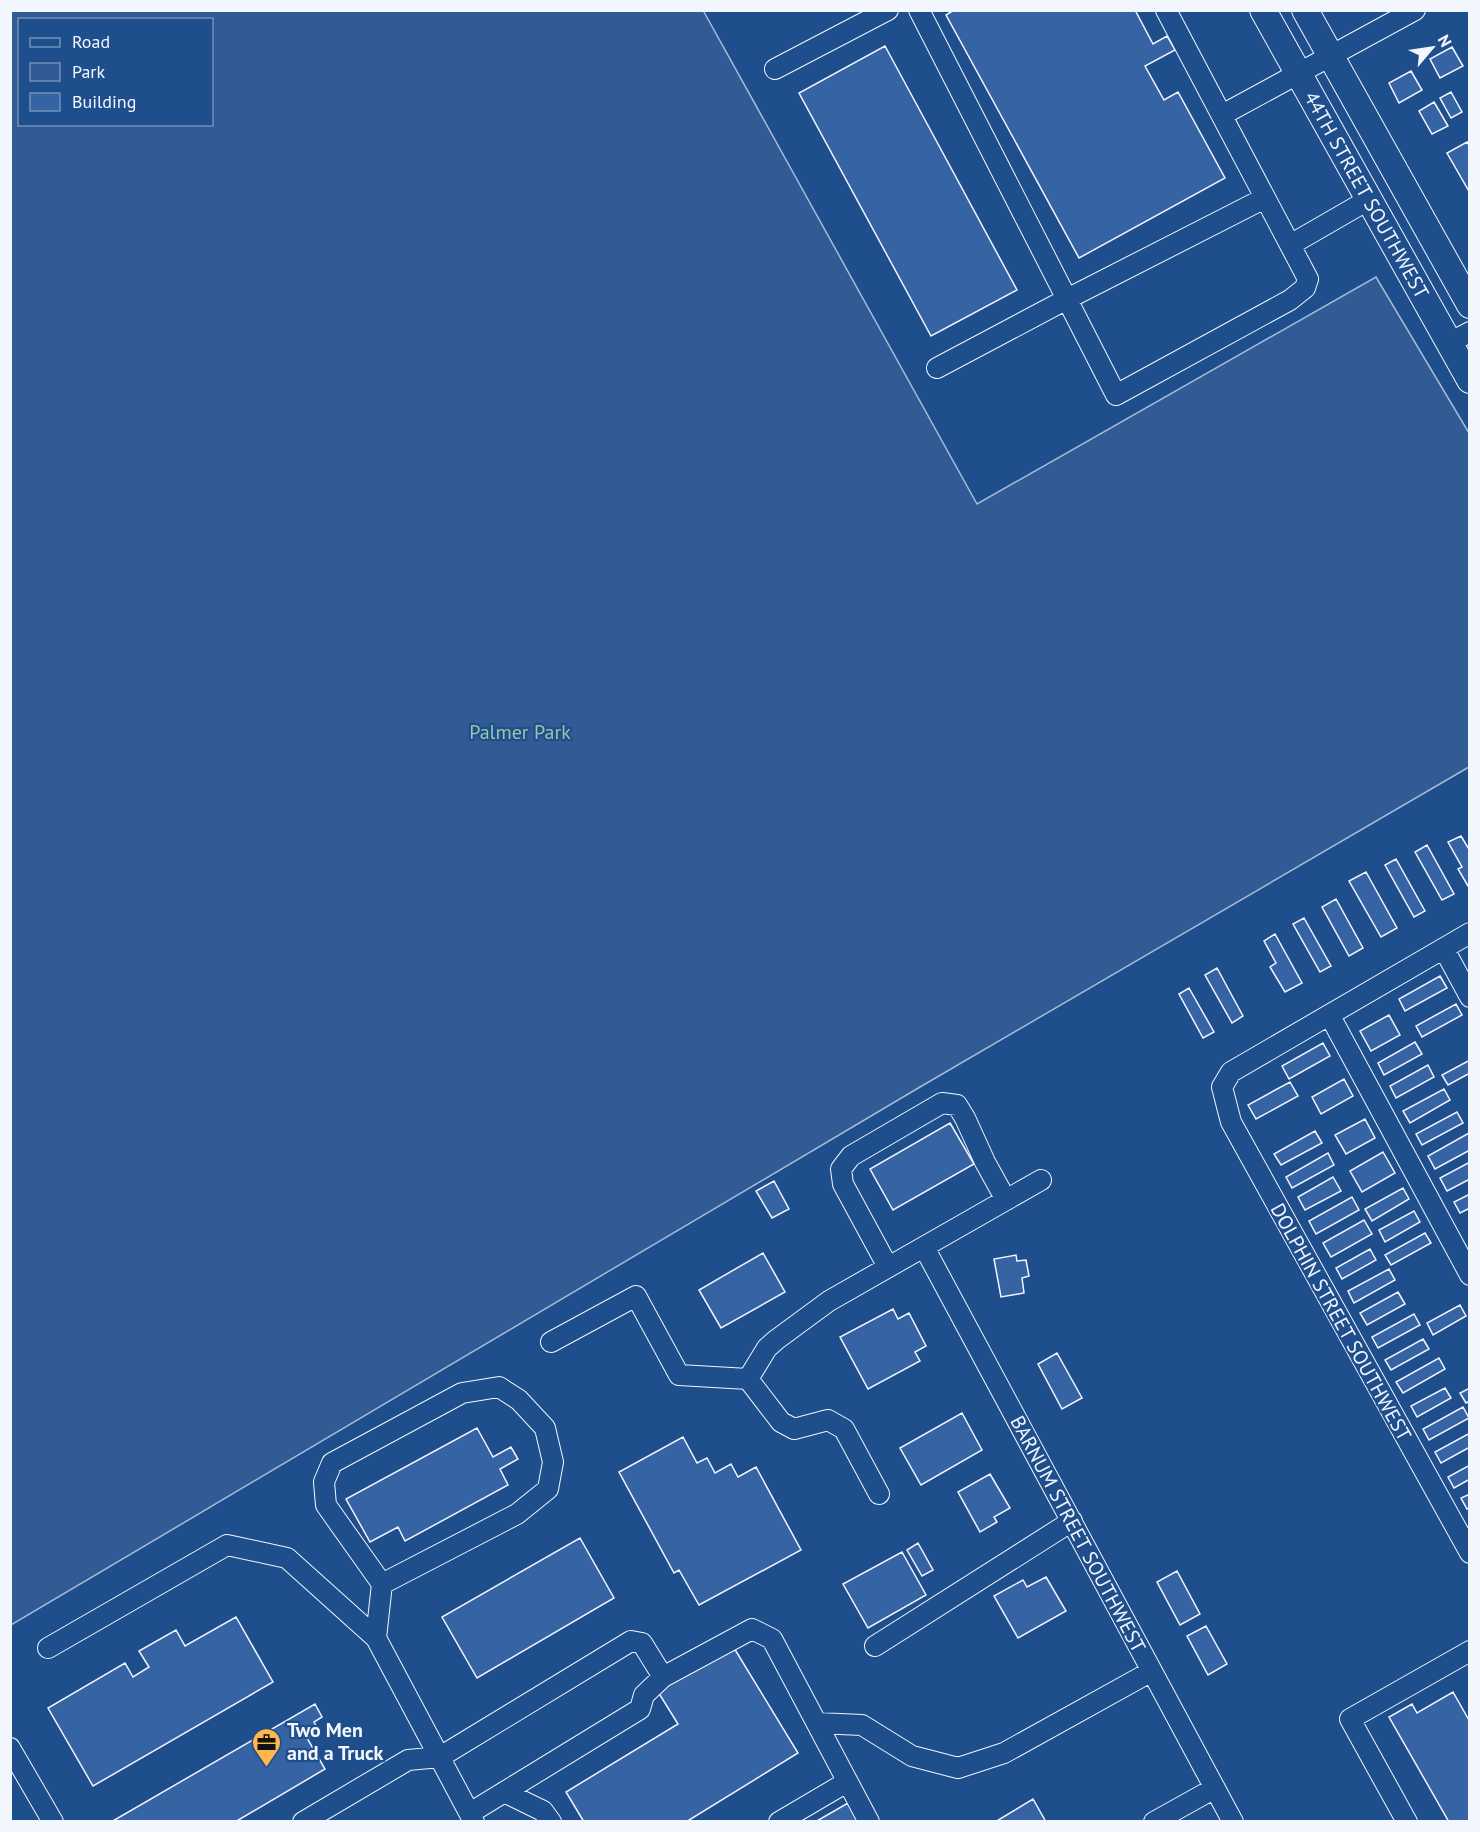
<svg xmlns="http://www.w3.org/2000/svg" width="1480" height="1832" font-family="'PT Sans',sans-serif">
<style>
.green{fill:#305b95;stroke:#a8bbd7;stroke-width:1.5;fill-rule:evenodd}
.building{fill:#3563a3;stroke:#f2f6ff;stroke-width:1.5}
.lines{fill:none;stroke-linecap:round;stroke-linejoin:round}
.minor-casing{stroke:#f2f6ff;stroke-width:22}
.major-casing{stroke:#f2f6ff;stroke-width:28}
.minor{stroke:#1f4e8c;stroke-width:20}
.major{stroke:#1f4e8c;stroke-width:26}
.labels{text-anchor:middle;dominant-baseline:central;stroke-width:4.5;stroke-linejoin:round;paint-order:stroke}
.street-label{font-size:20px;fill:#f2f6ff;stroke:#1f4e8c}
.park-label{font-size:20px;fill:#97c8a6;stroke:#1f4e8c}
.poi-label{font-size:20px;font-weight:bold;fill:#f2f6ff;stroke:#1f4e8c;text-anchor:start}
</style>
<rect width="100%" height="100%" fill="#1f4e8c"/>
<!-- green -->
<path class="green" d="M10,11H705L704,12L977,504L1376,277L1469,433V767L920,1087L11,1625ZM20,20H212V124H20Z"/>
<!-- building -->
<path class="building" d="M954,10H1135L1153,44L1167,36L1175,50L1145,66L1164,100L1178,92L1225,178L1079,258L946,15Z
M885,46L1017,290L931,336L799,93Z
M1452,47L1463,66L1440,78L1430,59Z
M1411,71L1422,90L1399,103L1389,83Z
M1451,92L1462,112L1451,118L1440,98Z
M1434,102L1448,126L1432,134L1419,111Z
M1467,142L1470,147V193L1447,153Z
M1461,836L1470,851V885L1468,886L1458,869L1462,867L1448,842Z
M1427,845L1454,894L1442,900L1415,852Z
M1396,859L1425,911L1414,917L1385,865Z
M1366,872L1397,928L1381,937L1349,881Z
M1336,899L1363,948L1349,956L1322,907Z
M1304,918L1331,966L1320,972L1293,924Z
M1275,934L1302,983L1285,992L1270,967L1276,963L1264,941Z
M1217,968L1243,1016L1232,1023L1205,975Z
M1440,976L1447,988L1405,1011L1399,999Z
M1189,988L1214,1032L1203,1038L1179,994Z
M1456,1004L1462,1015L1422,1037L1416,1026Z
M1389,1015L1400,1035L1371,1051L1360,1031Z
M1415,1042L1422,1054L1384,1075L1378,1063Z
M1323,1043L1330,1056L1289,1079L1282,1066Z
M1470,1060V1073L1448,1085L1442,1075Z
M1428,1065L1434,1077L1396,1098L1390,1086Z
M1344,1079L1353,1096L1321,1114L1312,1097Z
M1290,1082L1298,1096L1256,1119L1248,1105Z
M1444,1089L1450,1100L1410,1123L1403,1111Z
M1457,1112L1463,1123L1422,1145L1416,1134Z
M1365,1119L1375,1138L1346,1154L1335,1135Z
M950,1123L974,1164L893,1210L870,1169Z
M1315,1131L1322,1143L1281,1165L1274,1154Z
M1469,1133L1470,1150L1435,1169L1428,1156Z
M1383,1152L1395,1173L1362,1192L1350,1171Z
M1328,1153L1334,1165L1292,1188L1286,1177Z
M1470,1162V1179L1447,1191L1440,1178Z
M1333,1177L1341,1191L1305,1210L1298,1197Z
M774,1181L789,1209L772,1218L756,1191Z
M1403,1188L1409,1199L1372,1221L1365,1209Z
M1470,1194V1208L1460,1213L1454,1202Z
M1352,1197L1359,1210L1316,1234L1309,1221Z
M1414,1211L1420,1222L1385,1242L1379,1230Z
M1364,1220L1372,1234L1331,1257L1323,1243Z
M1425,1233L1431,1243L1391,1265L1385,1255Z
M1370,1249L1376,1260L1342,1279L1336,1268Z
M763,1253L785,1292L721,1328L699,1290Z
M1016,1255L1017,1261L1026,1260L1029,1276L1022,1278L1024,1293L1001,1297L994,1259Z
M1389,1269L1395,1280L1354,1303L1348,1291Z
M1398,1292L1405,1304L1367,1325L1360,1313Z
M1460,1305L1466,1316L1433,1335L1427,1323Z
M893,1309L898,1319L909,1313L926,1346L915,1352L920,1361L868,1389L840,1337Z
M1414,1314L1420,1325L1378,1348L1372,1337Z
M1423,1339L1429,1349L1391,1370L1385,1360Z
M1057,1353L1082,1398L1062,1409L1038,1364Z
M1439,1358L1445,1369L1403,1393L1396,1382Z
M1445,1388L1451,1398L1417,1417L1411,1406Z
M1470,1388V1401L1466,1403L1460,1393Z
M1463,1407L1469,1418L1429,1440L1423,1429Z
M962,1413L982,1450L921,1485L900,1448Z
M477,1428L493,1457L511,1447L518,1459L500,1469L508,1485L405,1541L398,1527L370,1542L346,1499Z
M1470,1433V1447L1441,1463L1435,1452Z
M683,1437L697,1463L707,1458L715,1473L731,1464L738,1477L756,1467L801,1550L699,1605L679,1570L674,1573L619,1472Z
M1470,1465V1479L1454,1488L1448,1477Z
M990,1474L1010,1508L994,1517L997,1522L980,1532L958,1492Z
M1470,1494V1508L1467,1509L1461,1498Z
M580,1538L614,1598L477,1678L442,1617Z
M918,1543L933,1570L922,1576L907,1550Z
M902,1552L926,1595L868,1628L843,1584Z
M1177,1571L1200,1614L1180,1625L1157,1582Z
M1046,1577L1066,1611L1018,1638L994,1596L1023,1580L1027,1587Z
M236,1617L273,1682L93,1786L48,1708L125,1663L133,1677L149,1667L139,1651L176,1630L185,1646Z
M1206,1626L1227,1664L1208,1675L1187,1636Z
M731,1643L798,1753L686,1822H584L566,1792L678,1724L655,1687Z
M1453,1692L1470,1722V1822H1449L1389,1717L1412,1704L1417,1713Z
M315,1704L322,1717L314,1722L319,1731L307,1738L325,1769L235,1822H111Z
M1033,1799L1046,1822H995Z
M848,1803L859,1822H815Z"/>
<g class="lines">
<defs>
<path id="minor" d="M919,10L1116,395L1290,300L1305,288L1308,279L1166,10
M775,69L888,10
M1222,115L1415,10
M1290,245L1368,200
M1449,343L1470,332
M937,368L1067,299L1265,198
M1470,933L1231,1072L1222,1087L1231,1122L1470,1553
M1444,949L1470,997
M1330,1016L1470,1275
M924,1247L1233,1822
M888,1267L843,1184L841,1169L851,1156L942,1103L957,1105L965,1118L985,1162L1006,1200
M551,1342L636,1296L679,1375L748,1379L781,1422L794,1429L828,1420L844,1429L879,1494
M748,1379L767,1348L776,1340L829,1301L1041,1180
M376,1638L382,1584L517,1514L548,1489L553,1462L545,1428L519,1400L499,1387L462,1393L332,1463L324,1482L326,1505L382,1584
M875,1646L1072,1521
M48,1648L227,1545L287,1558L376,1638L474,1822
M817,1723L862,1725L912,1756L958,1768L1004,1753L1152,1671
M10,1748L53,1822
M504,1792L543,1811L551,1822
M470,1813L640,1709L644,1695L663,1677
M303,1822L408,1760L440,1757L631,1641L642,1643L663,1677L752,1629L772,1639L869,1822
M779,1822L847,1782
M1154,1822L1215,1788
M1407,1822L1350,1719L1470,1651"/>
<g id="major">
<path id="s1" d="M1263,10L1470,380"/>
<path d="M1305,10L1470,305"/>
</g>
</defs>
<!-- minor casing -->
<use href="#minor" class="minor-casing"/>
<!-- major casing -->
<use href="#major" class="major-casing"/>
<!-- minor -->
<use href="#minor" class="minor"/>
<!-- major -->
<use href="#major" class="major"/>
</g>
<!-- icons -->
<defs>
<symbol id="office-pin" viewBox="-11 -11 22 30"><path d="M0 17L-7.5 6A9.5 9.5 0 1 1 7.5 6Z" fill="#ffb74d" stroke="#1f4e8c"/><path d="M-6-3h4V-5.5h4V-3h4V5H-6ZM-1-4.5V-3h2v-1.5ZM-6 0V1H6V0Z" fill="#111"/></symbol>
</defs>
<g fill-rule="evenodd">
<use href="#office-pin" x="250" y="1726" width="33" height="45"/>
</g>
<g class="labels">
<!-- street labels -->
<g class="street-label">
<text stroke="none"><textPath href="#s1" startOffset="212">44TH STREET SOUTHWEST</textPath></text>
<text transform="translate(1341 1322) rotate(61)">DOLPHIN STREET SOUTHWEST</text>
<text transform="translate(1078 1534) rotate(62)">BARNUM STREET SOUTHWEST</text>
</g>
<!-- park labels -->
<g class="park-label">
<text x="520" y="732">Palmer Park</text>
</g>
<!-- poi labels -->
<g class="poi-label">
<text x="287" y="1730">Two Men<tspan x="287" dy="23">and a Truck</tspan></text>
</g>
</g>
<!-- border -->
<rect width="1480" height="1832" fill="none" stroke="#f2f6ff" stroke-width="24"/>
<!-- legend -->
<rect x="18" y="18" width="195" height="108" fill="#1f4e8c" stroke="#7391ba" stroke-width="1.5"/>
<rect x="30" y="38" width="30" height="9" fill="#1f4e8c" stroke="#7391ba" stroke-width="1.5"/>
<text x="72" y="48" font-size="18" fill="#f2f6ff">Road</text>
<rect x="30" y="63" width="30" height="18" fill="#305b95" stroke="#7391ba" stroke-width="1.5"/>
<text x="72" y="78" font-size="18" fill="#f2f6ff">Park</text>
<rect x="30" y="93" width="30" height="18" fill="#3563a3" stroke="#7391ba" stroke-width="1.5"/>
<text x="72" y="108" font-size="18" fill="#f2f6ff">Building</text>
<!-- north arrow -->
<g transform="translate(1432 48) rotate(61)" stroke="#1f4e8c" stroke-width="4.5" paint-order="stroke">
<path d="M0-4.5L10 22L0 15L-10 22Z" fill="#f2f6ff"/>
<text y="-9" font-size="16" font-weight="bold" text-anchor="middle" fill="#f2f6ff">N</text>
</g>
</svg>
